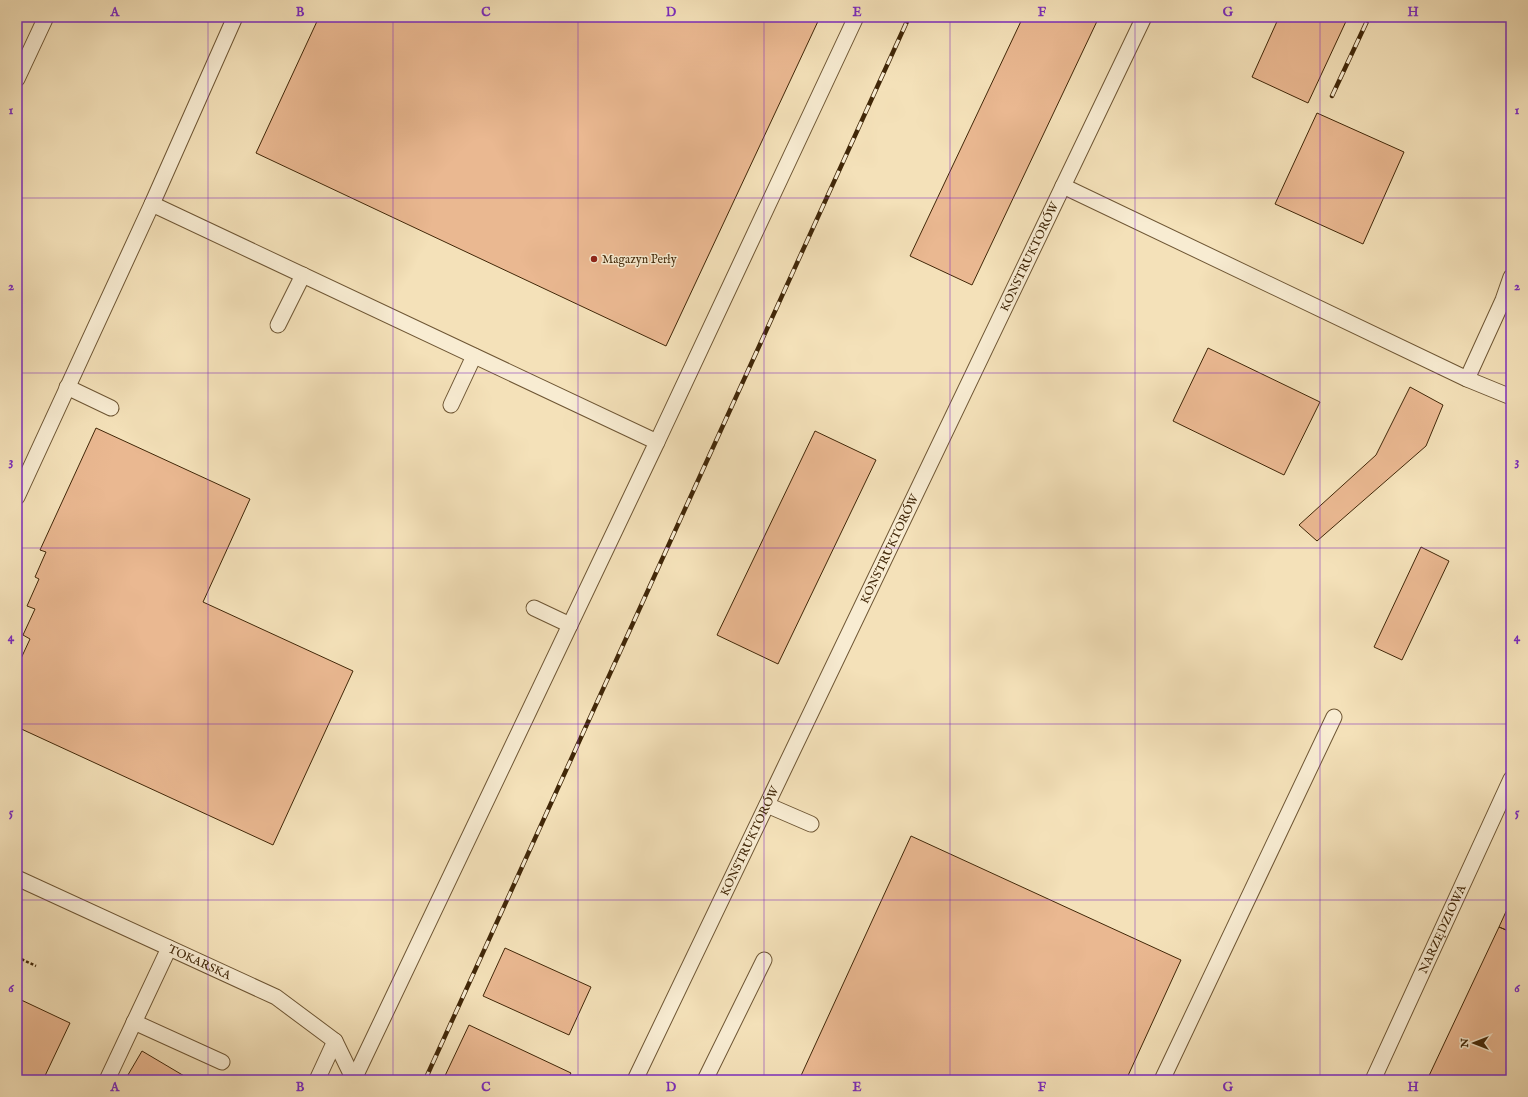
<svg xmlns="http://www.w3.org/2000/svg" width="1528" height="1097" font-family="'IM FELL English',serif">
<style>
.building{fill:#eab891;stroke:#412708}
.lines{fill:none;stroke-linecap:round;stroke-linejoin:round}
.service-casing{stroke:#6e5634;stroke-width:17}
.path{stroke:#412708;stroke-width:2.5;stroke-dasharray:3 2;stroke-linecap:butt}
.service{stroke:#f8ecd2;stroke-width:15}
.rail-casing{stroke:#412708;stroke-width:4.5}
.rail{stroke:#f8ecd2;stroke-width:3;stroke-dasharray:9;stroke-linecap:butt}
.grid{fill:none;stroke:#7b2cbf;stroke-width:1;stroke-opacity:0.55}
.poi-dot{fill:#8f2418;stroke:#f8ecd2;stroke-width:1.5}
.labels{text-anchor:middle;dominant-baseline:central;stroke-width:3;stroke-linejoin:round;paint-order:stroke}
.street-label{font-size:12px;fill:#412708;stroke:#f8ecd2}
.poi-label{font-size:12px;fill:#412708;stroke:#f8ecd2;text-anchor:start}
.neatline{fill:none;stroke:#7b2cbf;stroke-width:1.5}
.grid-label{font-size:13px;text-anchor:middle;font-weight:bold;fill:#7b2cbf}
</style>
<rect width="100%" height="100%" fill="#f4e1b9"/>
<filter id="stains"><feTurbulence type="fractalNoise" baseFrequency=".005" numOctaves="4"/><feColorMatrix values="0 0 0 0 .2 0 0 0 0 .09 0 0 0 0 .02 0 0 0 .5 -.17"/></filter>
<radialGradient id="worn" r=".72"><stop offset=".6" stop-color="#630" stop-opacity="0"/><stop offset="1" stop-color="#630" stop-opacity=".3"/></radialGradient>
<!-- building -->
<path class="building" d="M319,17H820L666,346L256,153Z
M1023,17H1099L972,285L910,256Z
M1279,17H1348L1308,103L1252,77Z
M1317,113L1404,152L1363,244L1275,204Z
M1208,348L1320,402L1284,475L1173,421Z
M1410,387L1443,405L1426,446L1317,541L1299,525L1376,455Z
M96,428L250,499L203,602L353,671L273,845L17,727V667L30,639L23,635L35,609L27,606L39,579L35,577L46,552L40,550Z
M815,431L876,460L778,664L717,635Z
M1421,547L1449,561L1402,660L1374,647Z
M911,836L1181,960L1126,1080H799Z
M1509,905L1511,906V932L1499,927Z
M1499,927L1511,932V1080H1427Z
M505,948L591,987L569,1035L483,996Z
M17,998L70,1023L43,1080H17Z
M469,1025L571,1073L567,1080H443Z
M142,1051L191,1080H125Z"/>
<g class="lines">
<defs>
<g id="service">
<path d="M17,79L46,17"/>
<path d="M1063,186L1467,379L1511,397"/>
<path d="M152,204L235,17"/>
<path d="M278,325L303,275"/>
<path d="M1467,379L1503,300L1511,277"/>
<path d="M67,387L111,408"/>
<path d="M451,405L474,356"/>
<path d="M657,442L856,17"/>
<path d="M17,497L152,204L657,442L354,1079"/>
<path d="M534,608L570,625"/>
<path d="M767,805L811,824"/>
<path id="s1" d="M17,878L276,997L335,1041L354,1080"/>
<path d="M134,1022L222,1062"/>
<path d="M107,1080L169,948"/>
<path d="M317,1080L335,1041"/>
<path id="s2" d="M635,1080L1144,17"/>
<path d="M705,1080L764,960"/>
<path d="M1162,1080L1334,717"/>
<path id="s3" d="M1373,1080L1511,779"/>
</g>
</defs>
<!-- service casing -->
<use href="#service" class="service-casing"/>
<!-- path -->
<path class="path" d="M17,957L36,966"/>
<!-- service -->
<use href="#service" class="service"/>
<defs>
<path id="rail" d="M1332,96L1369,17
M425,1080L909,17"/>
</defs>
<!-- rail casing -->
<use href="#rail" class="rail-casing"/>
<!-- rail -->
<use href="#rail" class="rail"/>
</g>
<!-- grid -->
<path class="grid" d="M208,17V1080M393,17V1080M578,17V1080M764,17V1080M950,17V1080M1135,17V1080M1320,17V1080M17,198H1511M17,373H1511M17,548H1511M17,724H1511M17,900H1511"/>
<!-- markers -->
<circle class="poi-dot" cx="594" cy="259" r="4"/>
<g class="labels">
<!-- street labels -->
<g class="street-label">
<text stroke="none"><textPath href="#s2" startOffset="913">KONSTRUKTORÓW</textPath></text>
<text stroke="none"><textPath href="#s2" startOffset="589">KONSTRUKTORÓW</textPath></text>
<text stroke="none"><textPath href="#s2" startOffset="265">KONSTRUKTORÓW</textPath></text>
<text stroke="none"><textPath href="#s3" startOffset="166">NARZĘDZIOWA</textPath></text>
<text stroke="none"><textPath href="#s1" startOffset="201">TOKARSKA</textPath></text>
</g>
<!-- poi labels -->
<g class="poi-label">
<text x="602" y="259">Magazyn Perły</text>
</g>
</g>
<!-- margin -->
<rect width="1528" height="1097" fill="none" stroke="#f4e1b9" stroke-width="44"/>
<!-- north arrow -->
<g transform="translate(1474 1043) rotate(270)" stroke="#f8ecd2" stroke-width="3" paint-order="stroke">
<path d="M0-3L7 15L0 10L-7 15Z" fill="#412708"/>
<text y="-6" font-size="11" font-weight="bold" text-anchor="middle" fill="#412708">N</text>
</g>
<rect x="22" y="22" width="1484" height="1053" class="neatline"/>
<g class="grid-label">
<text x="115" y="16">A</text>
<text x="300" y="16">B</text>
<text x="486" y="16">C</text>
<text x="671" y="16">D</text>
<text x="857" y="16">E</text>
<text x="1042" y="16">F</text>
<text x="1228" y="16">G</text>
<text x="1413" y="16">H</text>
<text x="11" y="114">1</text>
<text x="1517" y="114">1</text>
<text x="11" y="290">2</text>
<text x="1517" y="290">2</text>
<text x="11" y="465">3</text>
<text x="1517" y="465">3</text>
<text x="11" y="641">4</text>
<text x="1517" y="641">4</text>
<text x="11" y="816">5</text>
<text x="1517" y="816">5</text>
<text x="11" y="992">6</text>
<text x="1517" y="992">6</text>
<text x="115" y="1091">A</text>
<text x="300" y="1091">B</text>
<text x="486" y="1091">C</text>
<text x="671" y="1091">D</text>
<text x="857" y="1091">E</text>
<text x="1042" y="1091">F</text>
<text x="1228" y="1091">G</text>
<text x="1413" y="1091">H</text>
</g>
<rect width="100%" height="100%" filter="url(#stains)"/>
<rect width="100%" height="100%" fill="url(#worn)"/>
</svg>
